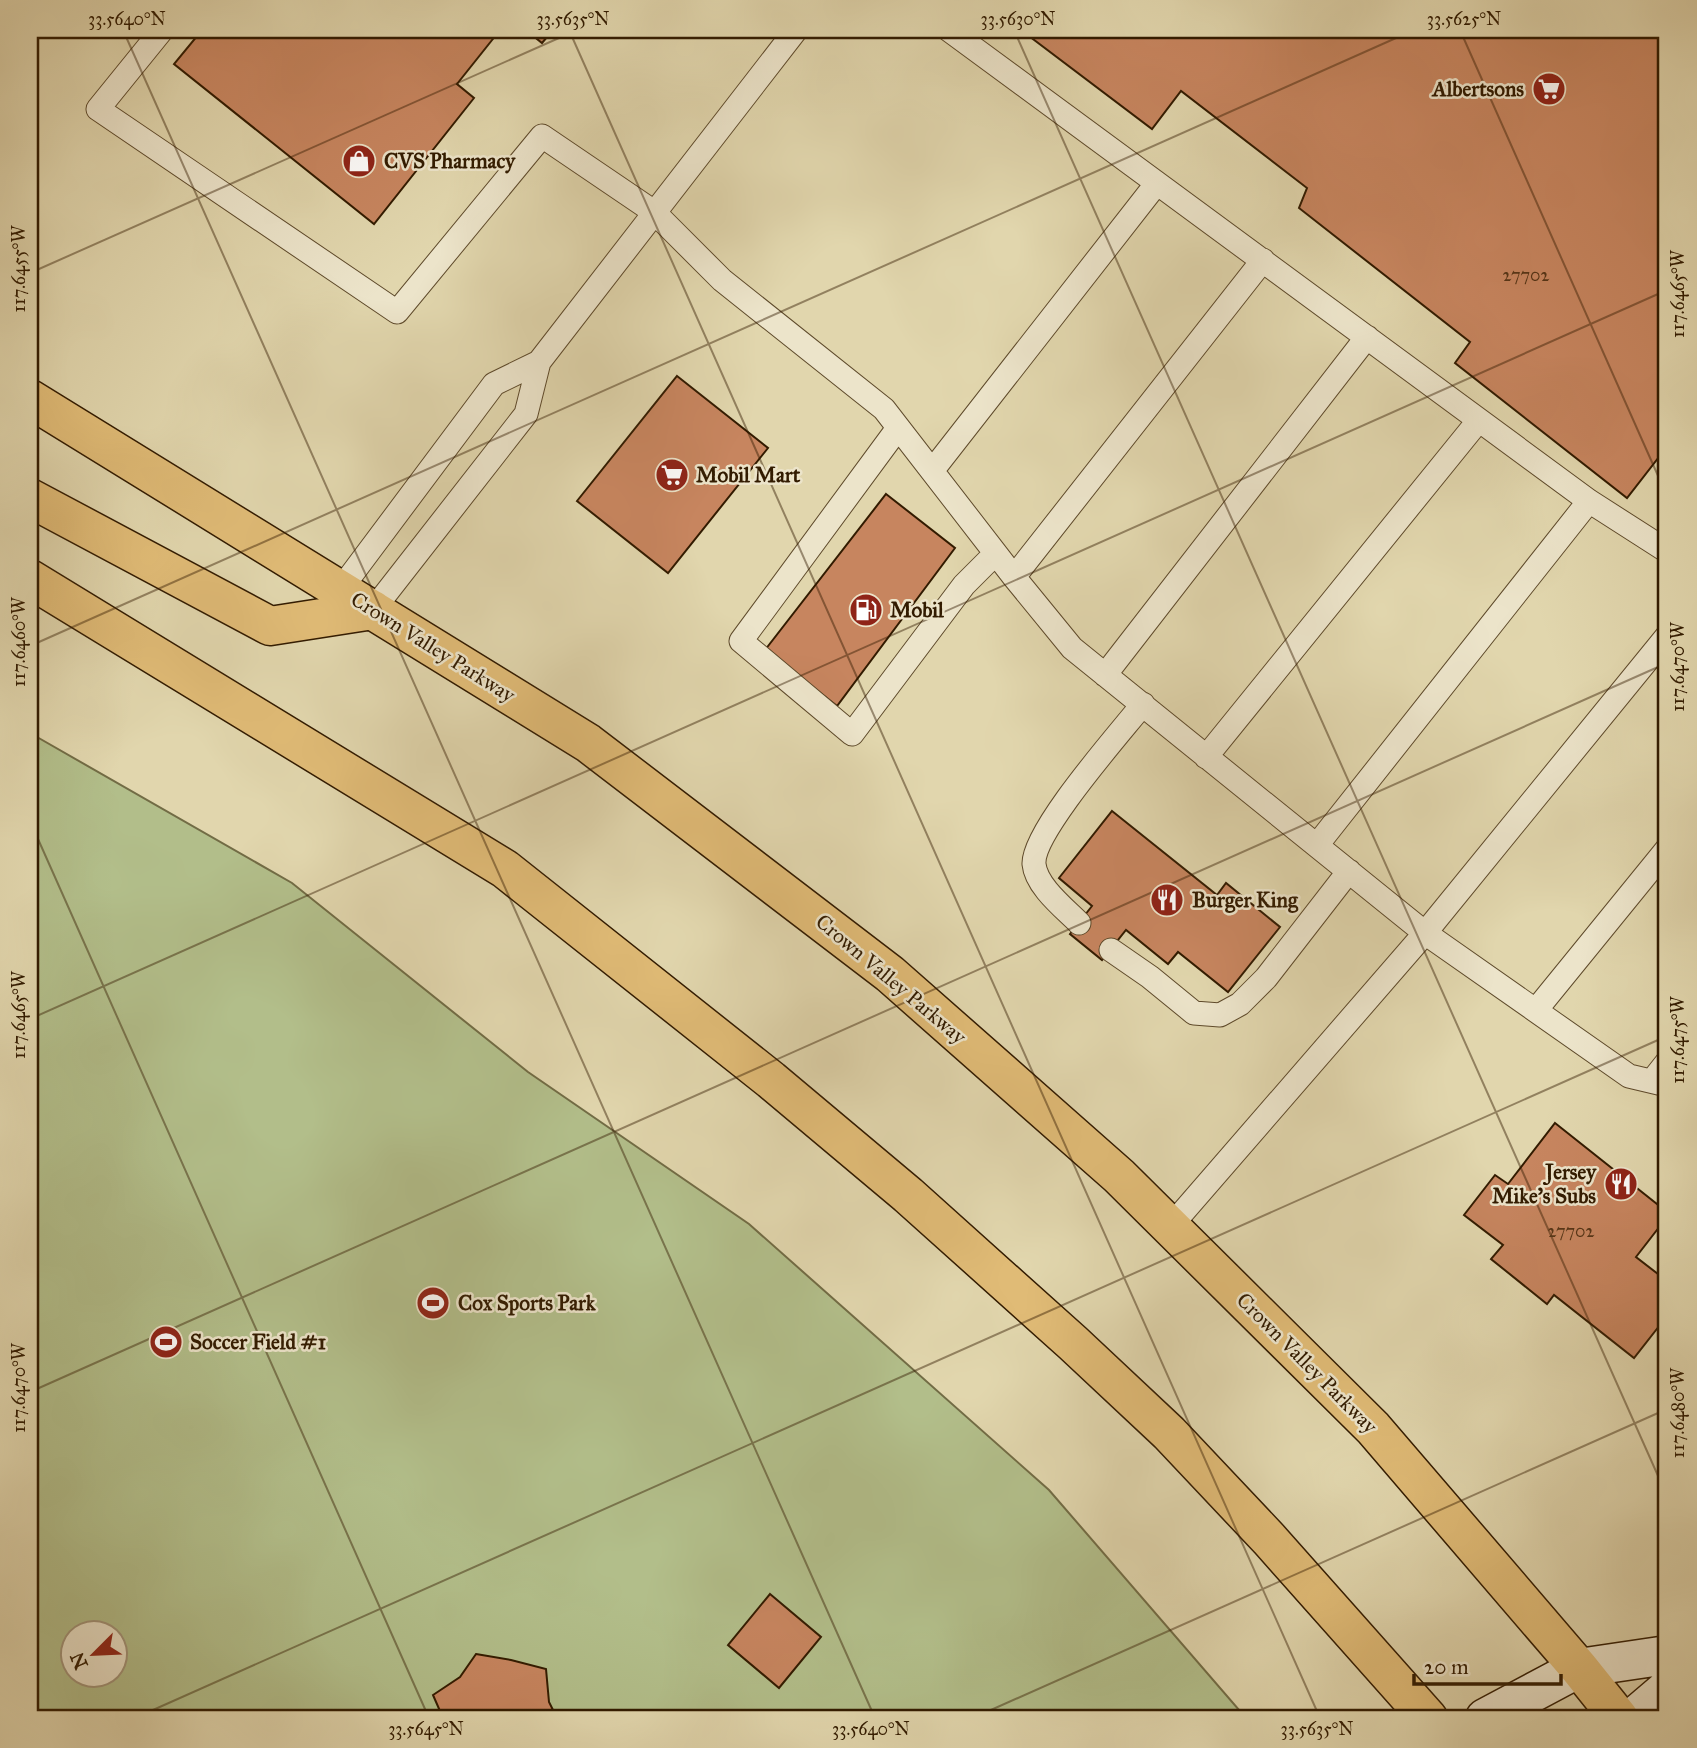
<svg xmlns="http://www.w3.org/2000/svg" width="1697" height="1748" font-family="'IM FELL Great Primer',serif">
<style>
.pitch{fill:#b2be8a;stroke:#726c45;stroke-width:2;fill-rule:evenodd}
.building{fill:#c7855f;stroke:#321b00;stroke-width:2}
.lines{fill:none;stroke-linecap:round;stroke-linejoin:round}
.lane-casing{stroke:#5e4a2b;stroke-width:25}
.secondary-casing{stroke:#321b00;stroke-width:41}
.primary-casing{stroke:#321b00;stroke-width:41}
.lane{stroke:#ece4ca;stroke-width:23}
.secondary{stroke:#ece4ca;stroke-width:38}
.primary{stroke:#e0bb76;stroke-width:38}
.ticks{fill:none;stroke:#321b00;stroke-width:2;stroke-opacity:0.45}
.labels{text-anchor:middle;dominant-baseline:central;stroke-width:5;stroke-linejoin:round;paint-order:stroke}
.number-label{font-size:18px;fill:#573618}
.poi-label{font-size:21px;font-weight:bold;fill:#321b00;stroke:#ece4ca;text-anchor:start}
.street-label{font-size:21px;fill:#321b00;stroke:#ece4ca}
.neatline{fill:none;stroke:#321b00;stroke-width:2.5}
.ticks-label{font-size:18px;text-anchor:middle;fill:#321b00}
</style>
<rect width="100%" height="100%" fill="#e1d6ad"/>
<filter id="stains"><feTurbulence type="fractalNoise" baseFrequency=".00286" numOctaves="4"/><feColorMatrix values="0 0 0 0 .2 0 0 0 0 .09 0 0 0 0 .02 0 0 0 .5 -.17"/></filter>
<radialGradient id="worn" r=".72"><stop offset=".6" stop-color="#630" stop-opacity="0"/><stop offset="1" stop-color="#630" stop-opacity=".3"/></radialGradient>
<!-- pitch -->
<path class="pitch" d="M30,733L292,883L528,1072L749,1224L1049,1490L1246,1718H30ZM74,1632H116V1674H74Z"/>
<!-- building -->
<path class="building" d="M202,30H500L457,84L474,98L374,224L174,64Z
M526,30H553L542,43Z
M1021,30H1667V449L1666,448L1627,498L1455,363L1470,342L1299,208L1307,188L1181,91L1152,129Z
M677,376L768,448L668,573L577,501Z
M886,494L955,548L837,706L765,650Z
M1112,811L1217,895L1226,883L1280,927L1228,992L1178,952L1168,964L1126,930L1102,960L1070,934L1092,906L1059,878Z
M1555,1123L1667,1212V1217L1636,1257L1667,1281V1316L1634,1358L1554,1295L1547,1304L1491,1259L1503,1245L1464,1215L1495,1175L1508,1184Z
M770,1594L821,1637L779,1688L728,1645Z
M476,1654L511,1660L546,1669L549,1702L557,1718H443L433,1695L460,1677Z"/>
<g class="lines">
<defs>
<path id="lane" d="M162,30L98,109L397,312L542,136L654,212L722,280L884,409L1014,577L1072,648L1425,933L1629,1076L1667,1085
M949,30L1589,501L1667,551
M898,428L741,641L852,734L964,585L995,554
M932,471L1157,183
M1014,577L1263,260
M340,590L494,384L539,362
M373,610L526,414L539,362L796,30
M1105,675L1367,337
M1206,757L1479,420
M1317,845L1589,501
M1079,923C1064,908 1036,886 1034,864C1032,832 1120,733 1143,704
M1111,950L1150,977L1194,1013L1220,1015L1240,1004L1266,978L1349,871
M1536,1010L1667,849
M1652,1081L1667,1062
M1170,1227L1425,933L1667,636"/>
<path id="secondary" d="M1485,1718L1579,1668L1667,1655
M1633,1718L1667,1689"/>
<path id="primary" d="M30,399L588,743L890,974L1119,1176L1373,1428L1579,1668L1619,1718
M30,498L270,626L373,610
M30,579L505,869L771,1080L908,1195L1073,1343L1169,1433L1269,1539L1428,1718"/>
</defs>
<!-- lane casing -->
<use href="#lane" class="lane-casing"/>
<!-- secondary casing -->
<use href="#secondary" class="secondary-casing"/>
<!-- primary casing -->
<use href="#primary" class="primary-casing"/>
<!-- lane -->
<use href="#lane" class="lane"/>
<!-- secondary -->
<use href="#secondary" class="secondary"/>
<!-- primary -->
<use href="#primary" class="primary"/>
</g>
<!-- ticks -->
<path class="ticks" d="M123,30L875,1718M569,30L1320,1718M1014,30L1667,1496M1460,30L1667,496M30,273L577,30M30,646L1414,30M30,821L429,1718M30,1019L1667,290M30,1392L1667,663M135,1718L1667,1036M973,1718L1667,1409"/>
<!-- icons -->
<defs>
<symbol id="supermarket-disc" viewBox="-11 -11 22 22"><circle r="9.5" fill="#8f2418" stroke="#ece4ca"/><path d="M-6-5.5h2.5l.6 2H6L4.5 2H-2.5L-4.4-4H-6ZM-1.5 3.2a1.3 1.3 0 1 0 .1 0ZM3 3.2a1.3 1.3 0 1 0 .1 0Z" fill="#fff"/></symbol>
<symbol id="shop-disc" viewBox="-11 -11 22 22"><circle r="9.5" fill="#8f2418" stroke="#ece4ca"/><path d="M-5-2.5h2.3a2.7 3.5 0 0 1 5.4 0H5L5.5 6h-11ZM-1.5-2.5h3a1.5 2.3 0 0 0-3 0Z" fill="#fff"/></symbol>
<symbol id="fuel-disc" viewBox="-11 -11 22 22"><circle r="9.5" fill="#8f2418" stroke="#ece4ca"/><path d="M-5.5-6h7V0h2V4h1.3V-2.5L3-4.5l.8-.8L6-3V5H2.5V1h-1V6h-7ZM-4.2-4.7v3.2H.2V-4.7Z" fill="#fff"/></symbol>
<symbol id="restaurant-disc" viewBox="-11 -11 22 22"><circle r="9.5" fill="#8f2418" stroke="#ece4ca"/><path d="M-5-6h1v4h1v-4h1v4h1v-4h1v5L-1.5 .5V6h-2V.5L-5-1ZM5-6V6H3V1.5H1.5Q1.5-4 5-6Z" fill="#fff"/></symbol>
<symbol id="stadium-disc" viewBox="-11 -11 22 22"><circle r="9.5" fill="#8f2418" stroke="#ece4ca"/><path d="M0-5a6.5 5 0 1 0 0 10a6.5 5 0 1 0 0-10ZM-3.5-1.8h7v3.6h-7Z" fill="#fff"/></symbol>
</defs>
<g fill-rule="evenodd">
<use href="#supermarket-disc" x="1530" y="70" width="38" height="38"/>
<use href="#shop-disc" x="340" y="142" width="38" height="38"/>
<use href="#supermarket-disc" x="653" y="456" width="38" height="38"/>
<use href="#fuel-disc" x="847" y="591" width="38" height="38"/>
<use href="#restaurant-disc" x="1148" y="881" width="38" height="38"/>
<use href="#restaurant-disc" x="1602" y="1165" width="38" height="38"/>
<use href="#stadium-disc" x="414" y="1284" width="38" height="38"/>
<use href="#stadium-disc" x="147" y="1323" width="38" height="38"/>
</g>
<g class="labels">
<!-- number labels -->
<g class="number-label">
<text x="1526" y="275">27702</text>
<text x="1571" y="1231">27702</text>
</g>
<!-- poi labels -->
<g class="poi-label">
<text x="1524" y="89" text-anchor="end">Albertsons</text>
<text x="384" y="161">CVS Pharmacy</text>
<text x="696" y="475">Mobil Mart</text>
<text x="890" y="610">Mobil</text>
<text x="1192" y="900">Burger King</text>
<text x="1596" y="1172" text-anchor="end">Jersey<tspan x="1596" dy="24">Mike's Subs</tspan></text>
<text x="458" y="1303">Cox Sports Park</text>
<text x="190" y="1342">Soccer Field #1</text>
</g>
<!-- street labels -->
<g class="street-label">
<text transform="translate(433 647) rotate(32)">Crown Valley Parkway</text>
<text transform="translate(891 979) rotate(40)">Crown Valley Parkway</text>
<text transform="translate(1307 1363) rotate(45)">Crown Valley Parkway</text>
</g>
</g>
<!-- margin -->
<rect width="1697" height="1748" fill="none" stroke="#e1d6ad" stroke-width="77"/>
<!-- north arrow -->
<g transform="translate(94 1654) rotate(246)"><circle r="33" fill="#ece4ca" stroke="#a29479" stroke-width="2"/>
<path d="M0-5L12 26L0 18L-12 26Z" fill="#8f2418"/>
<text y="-10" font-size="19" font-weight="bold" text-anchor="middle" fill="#321b00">N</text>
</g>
<!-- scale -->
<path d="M1414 1674v10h147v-10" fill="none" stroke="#321b00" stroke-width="3.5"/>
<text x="1424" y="1674" font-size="21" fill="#321b00" stroke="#ece4ca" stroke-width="5" paint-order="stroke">20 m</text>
<rect x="38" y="38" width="1620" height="1672" class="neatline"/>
<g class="ticks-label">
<text x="127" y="25">33.5640°N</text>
<text x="573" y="25">33.5635°N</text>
<text x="1018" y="25">33.5630°N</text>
<text x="1464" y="25">33.5625°N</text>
<text transform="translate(19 269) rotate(-90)" y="6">117.6455°W</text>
<text transform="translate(1678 294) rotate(-90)" y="6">117.6465°W</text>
<text transform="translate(19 642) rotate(-90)" y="6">117.6460°W</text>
<text transform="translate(1678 667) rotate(-90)" y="6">117.6470°W</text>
<text transform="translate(19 1015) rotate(-90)" y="6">117.6465°W</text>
<text transform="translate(1678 1040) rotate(-90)" y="6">117.6475°W</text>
<text transform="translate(19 1388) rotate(-90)" y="6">117.6470°W</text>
<text transform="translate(1678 1413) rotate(-90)" y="6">117.6480°W</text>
<text x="426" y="1735">33.5645°N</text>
<text x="871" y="1735">33.5640°N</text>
<text x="1317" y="1735">33.5635°N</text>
</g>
<rect width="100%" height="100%" filter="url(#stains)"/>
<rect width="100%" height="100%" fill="url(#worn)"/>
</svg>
